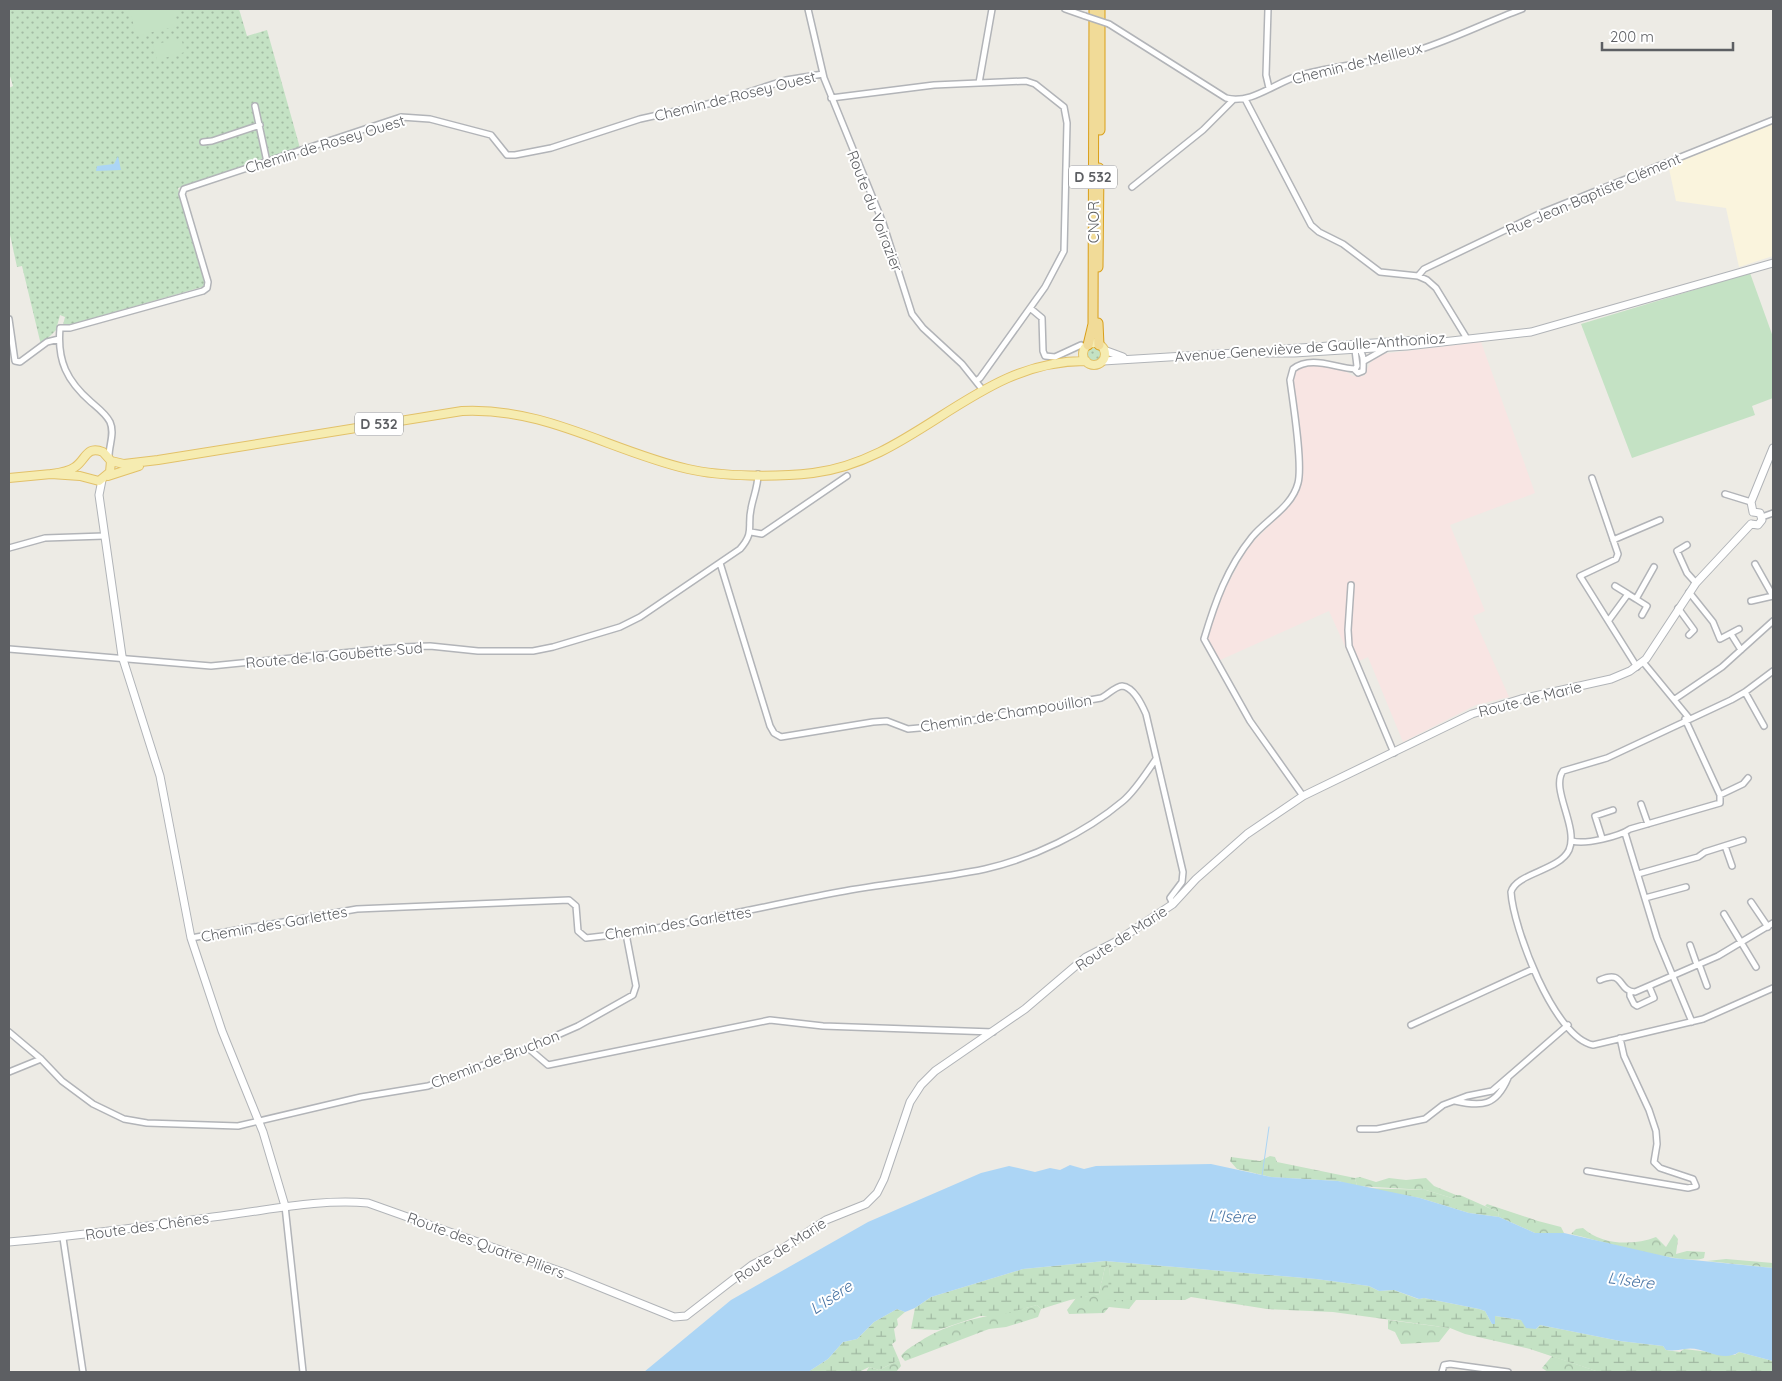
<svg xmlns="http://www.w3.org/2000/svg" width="1782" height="1381" font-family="Quicksand,sans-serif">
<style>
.commercial{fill:#faf4dd}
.medical{fill:#f8e5e3}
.green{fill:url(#green-dots)}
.forest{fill:url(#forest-crowns)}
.wetland{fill:url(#wetland-marsh)}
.pitch{fill:#c4e2c4}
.water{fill:#acd5f5}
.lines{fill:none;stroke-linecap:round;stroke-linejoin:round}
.stream{stroke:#acd5f5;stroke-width:1}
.street-casing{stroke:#b2b4b8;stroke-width:8}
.secondary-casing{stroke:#b1b4b8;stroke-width:9}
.primary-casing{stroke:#e2c169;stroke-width:10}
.highway-casing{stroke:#d99f19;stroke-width:11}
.street{stroke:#fff;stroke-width:5}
.secondary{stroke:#fff;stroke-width:7}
.primary{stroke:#f6ecb1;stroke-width:8}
.highway{stroke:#f1db98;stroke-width:9}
.street-bridge-casing{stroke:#b2b4b8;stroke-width:8;stroke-linecap:butt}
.street-bridge{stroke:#fff;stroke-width:5}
.labels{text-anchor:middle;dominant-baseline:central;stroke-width:4;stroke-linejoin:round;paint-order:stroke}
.shield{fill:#fff;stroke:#8e8f92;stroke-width:1}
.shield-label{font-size:14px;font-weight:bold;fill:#5d5f63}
.street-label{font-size:15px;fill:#5d5f63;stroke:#fff}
.water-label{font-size:16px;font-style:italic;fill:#4c77a6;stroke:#fff}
</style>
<defs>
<pattern id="green-dots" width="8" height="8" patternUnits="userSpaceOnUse" patternTransform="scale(1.25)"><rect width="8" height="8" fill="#c4e2c4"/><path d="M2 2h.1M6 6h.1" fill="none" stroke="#a2baa3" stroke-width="1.8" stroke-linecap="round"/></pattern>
<pattern id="forest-crowns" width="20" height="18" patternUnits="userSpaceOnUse" patternTransform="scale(1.25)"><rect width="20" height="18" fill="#c4e2c4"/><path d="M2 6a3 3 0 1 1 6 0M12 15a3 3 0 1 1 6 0" fill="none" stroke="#a2baa3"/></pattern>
<pattern id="wetland-marsh" width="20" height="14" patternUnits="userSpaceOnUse" patternTransform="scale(1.25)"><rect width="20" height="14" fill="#c4e2c4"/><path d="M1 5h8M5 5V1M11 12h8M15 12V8" fill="none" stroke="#a2baa3"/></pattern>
</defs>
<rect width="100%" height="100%" fill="#edebe5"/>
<!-- commercial -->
<path class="commercial" d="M1773,122V256L1739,267L1726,208L1676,201L1668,164Z"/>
<!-- medical -->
<path class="medical" d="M1481,342L1535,493L1450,525L1485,611L1473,616L1509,697L1476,705L1403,742L1368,657L1353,664L1329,611L1218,661L1206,640L1218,602L1248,547L1294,501L1302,481L1293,373L1297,368L1305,365H1320L1339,367L1353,376H1364L1370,363L1381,354Z"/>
<!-- green -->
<path class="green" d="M9,9H239L247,36L267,30L300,148L178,188L206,283L202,287L69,325H63L65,317L60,315L56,330L41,345L22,266L17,267L9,230V88L13,86L9,73Z
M1087 355a7 7 0 1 1 14 0a7 7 0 1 1-14 0Z"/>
<!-- forest -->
<path class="forest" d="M1360,1177L1376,1182L1389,1178L1406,1180L1426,1178L1434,1186L1456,1195L1455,1199L1426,1190L1357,1186L1355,1178Z
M1487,1204L1538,1221L1561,1227L1564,1233H1535L1499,1217L1498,1212L1485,1206Z
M1583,1228C1601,1245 1633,1246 1656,1237L1666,1247L1674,1234L1678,1239L1676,1254L1687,1251L1705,1252L1704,1258C1684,1266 1597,1240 1571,1234L1576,1229Z
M1726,1259L1773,1263V1268L1707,1261Z
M1110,1265L1108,1300H1136L1129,1309L1109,1307L1104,1313L1069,1314L1067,1310L1076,1298L1099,1294L1105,1267Z
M1037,1305L1041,1309L1038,1317L1006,1327L989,1329L905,1361L901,1356C906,1349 913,1346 919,1342C956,1318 996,1316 1037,1305Z
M1388,1320L1450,1328L1439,1342L1401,1344L1395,1332L1388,1329Z
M1552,1356L1599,1372H1611H1548L1542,1368Z
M899,1360L901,1366L896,1372H866L869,1367L879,1370Z"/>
<!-- wetland -->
<path class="wetland" d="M1270,1156L1275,1157L1277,1162L1355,1178L1357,1186L1338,1181L1271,1177L1237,1169L1230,1161L1231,1157L1260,1161Z
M1364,1188L1426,1190L1455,1199L1456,1195H1460L1498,1212L1499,1217L1469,1213L1420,1198Z
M1105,1261L1316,1279L1369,1286L1379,1291L1394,1290L1418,1299L1424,1298L1479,1309L1485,1311L1492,1324H1495V1316L1521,1320L1536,1329L1540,1325L1620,1341L1663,1346L1666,1350L1680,1352L1684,1349L1735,1355L1739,1352L1773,1361V1372H1599L1530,1349L1465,1334L1450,1328L1333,1312L1267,1309L1191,1297L1185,1300H1107L1110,1265L1105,1267L1099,1294L1070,1300L1041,1309L1037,1305L996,1316H980L938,1330L911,1329L915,1308L931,1297L1023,1269Z
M897,1309L905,1312L897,1319L898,1325L894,1329L896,1341L892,1344L899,1360L879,1370L869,1367L859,1372H808L828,1359L843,1342L857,1339L874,1322Z"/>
<!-- pitch -->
<path class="pitch" d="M130,9H174L178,26L136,36Z
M181,38L185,52L157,60L153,45Z
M1750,273L1773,337V398L1752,406L1755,415L1632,458L1581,324Z"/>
<!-- water -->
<path class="water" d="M118,156L121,170L96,171L97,166L114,164Z
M1211,1164L1271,1177L1338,1181L1420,1198L1469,1213L1499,1217L1535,1233H1564L1673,1258L1773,1268V1361L1739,1352C1721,1364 1703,1345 1685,1349C1678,1350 1674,1351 1666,1350L1663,1346L1620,1341L1540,1325L1536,1329L1526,1328L1521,1320L1495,1316V1324H1492L1485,1311L1479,1309L1424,1298L1419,1299L1394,1290L1379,1291L1369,1286L1316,1279L1105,1261L1023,1269L931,1297L915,1308L905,1312L897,1309L874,1322L857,1339L843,1342L828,1359L808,1372H644L731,1300L868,1222L981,1173L1009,1166L1035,1172L1050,1168L1060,1170L1070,1165L1084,1169L1096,1166Z"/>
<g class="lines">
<!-- stream -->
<path class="stream" d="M1262,1176L1269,1127"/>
<defs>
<path id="street" d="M808,9L824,78L883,223L912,314L923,328L962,364L982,389
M1065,9L1085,16
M1268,9L1266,75L1269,88
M1109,24L1226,98C1252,105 1277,81 1301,75C1336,65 1373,63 1409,53C1447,42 1484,23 1522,9
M979,83L992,9
M831,98L934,85L1026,81L1035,84L1064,107L1067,123L1064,251L1045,287L980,378L976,381
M1245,99L1311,225L1319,232L1343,244L1380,272L1418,276L1427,280L1436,288L1466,337
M255,106L267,162
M203,142L212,141L260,125
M1132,187L1203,130L1233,100
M1418,276L1424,269L1541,213L1773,120
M1030,308L1042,318L1043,351L1045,356L1055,357L1081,345
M9,319L15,361L20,362L47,342L59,339
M1357,348C1365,353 1363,363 1363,371L1358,373L1355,370L1357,366L1355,350L1357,347
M1364,361L1385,349
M109,456C109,445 115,433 110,422C106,414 98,408 91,402C67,381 57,361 60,328H70L203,291L207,288L208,282L182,194L184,189L401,117L430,119L491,135L507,155H515L551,148L640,119L721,101L786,80L823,74
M1592,478L1618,554L1616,559L1580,576L1637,667
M1725,494L1751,502
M1762,517L1773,513
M751,532L762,534L847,476
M1613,540L1660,520
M1687,545L1677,551L1687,573L1696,583
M9,548L45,538L104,536
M720,563L770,726L774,733L781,737L873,722L887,721L908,729L941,726L1101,698C1106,696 1116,686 1122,686C1134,687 1142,705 1146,714L1183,872L1182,882L1170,898L1173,904
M1755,564L1773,596
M1351,585L1348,630L1349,646L1394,753
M1615,586L1628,594
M1689,592L1713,622L1720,639L1739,629
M1636,599L1647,606L1642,615
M1751,601L1773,596
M1678,608L1694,630L1689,635
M1609,620L1628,594L1636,599L1654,567
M1731,634L1741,650
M9,649L211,666L402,647L430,646L478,651H533L553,647L620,627L640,617L740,549C755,532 747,527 751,509C753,497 758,487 758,474
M1643,662L1689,718
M1773,671L1745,692L1731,700L1607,758L1563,771C1550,789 1579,827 1569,850C1559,871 1516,873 1511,892C1513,927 1554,1038 1593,1045L1703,1019L1773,988
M1745,692L1764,726
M1675,699L1722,667L1773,621
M1720,795L1743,784L1748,778
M1303,796L1250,721L1204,639C1215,602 1227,568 1252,537C1267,519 1292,507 1298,483C1303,464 1293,403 1290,380L1293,369C1311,355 1335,368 1355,369
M1641,804L1648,824
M1625,833L1657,938L1692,1022
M1602,838L1595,816L1613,810
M1572,841C1586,845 1620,836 1630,829L1720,803V795L1685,719
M1725,846L1732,866
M1638,874L1698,857L1705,852L1743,840
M1645,898L1686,887
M1751,902L1768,927
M1724,914L1756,967
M191,938L357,909L569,900L576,906L578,931L586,938C671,929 754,908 839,892C887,883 937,879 985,869C1033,858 1085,833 1123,801C1136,790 1146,773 1156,759
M1690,945L1697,965
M1699,964L1707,986
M1600,980C1625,969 1617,991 1635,992L1718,956L1773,923
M1630,992V996L1634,1004L1637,1006L1654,998L1649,986
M1411,1025L1533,969
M9,1032L41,1059L62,1081L93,1104L124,1119L147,1123L238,1126L361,1097L428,1086L528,1048L578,1026L633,995L636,986L626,934
M528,1048L548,1065L770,1020L823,1026L993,1032
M9,1072L41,1059
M1455,1101C1482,1107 1496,1106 1508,1078
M1360,1129H1377L1425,1119L1443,1105L1467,1096L1492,1091L1568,1025
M1587,1171L1688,1188L1696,1186L1693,1179L1660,1168L1654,1162L1657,1144L1656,1131L1649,1110L1624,1056L1620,1038
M285,1206L303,1372
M63,1238L83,1372
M1442,1372L1444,1365L1450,1364L1508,1372"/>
<path id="secondary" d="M1285,349L1433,339
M1104,350L1123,357
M1231,353H1294L1407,346L1531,332L1773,263
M1103,361L1234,353
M102,480L99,495L122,656L160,776L191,938L222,1031L263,1132L285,1206
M1753,512L1751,502L1773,448
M1751,524L1758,525L1762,520L1760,513L1753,512
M9,1242C82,1236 155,1225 228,1215C275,1209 320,1199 368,1203L565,1273L674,1317L686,1316L752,1265L779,1251L826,1220L866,1204L877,1193L884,1179L910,1102L921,1085L935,1071L1025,1009L1086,957L1117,941L1173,904L1196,879L1247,834L1303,796L1472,714L1521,699L1611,679L1630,671L1646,659L1696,583L1751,524"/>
<path id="primary" d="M1083 354a11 11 0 1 1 22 0a11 11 0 1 1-22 0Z
M111,461L124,464L158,460L462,411C546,407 610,451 688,469C722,477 778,477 813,473C917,460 977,360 1086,361
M108,476L139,466
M9,478L51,474L80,476L99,481L110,472L111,461L103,452C86,445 86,460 75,467C68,472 59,473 51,474"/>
<path id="highway" d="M1100,130V9
M1098,267L1099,168
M1098,323L1099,345
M1088,345L1093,324L1094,9"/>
</defs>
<!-- street casing -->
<use href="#street" class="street-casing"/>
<!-- secondary casing -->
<use href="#secondary" class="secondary-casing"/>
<!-- primary casing -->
<use href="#primary" class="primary-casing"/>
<!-- highway casing -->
<use href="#highway" class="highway-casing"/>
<!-- street -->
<use href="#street" class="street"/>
<!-- secondary -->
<use href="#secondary" class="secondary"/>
<!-- primary -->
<use href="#primary" class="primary"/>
<!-- highway -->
<use href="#highway" class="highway"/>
<defs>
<path id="street-bridge" d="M1085,16L1109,24"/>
</defs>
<!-- street-bridge casing -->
<use href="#street-bridge" class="street-bridge-casing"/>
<!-- street-bridge -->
<use href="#street-bridge" class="street-bridge"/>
</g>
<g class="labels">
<!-- shield labels -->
<g class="shield">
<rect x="1069" y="165.5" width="48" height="23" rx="4"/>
<rect x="355" y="412.5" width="48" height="23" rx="4"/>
</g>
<g class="shield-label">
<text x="1093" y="177">D 532</text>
<text x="379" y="424">D 532</text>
</g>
<!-- street labels -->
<g class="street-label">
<text transform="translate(1357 63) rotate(-14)">Chemin de Meilleux</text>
<text transform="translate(735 96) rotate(-14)">Chemin de Rosey Ouest</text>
<text transform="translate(325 144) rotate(-17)">Chemin de Rosey Ouest</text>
<text transform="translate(1593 194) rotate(-23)">Rue Jean Baptiste Clément</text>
<text transform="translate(875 211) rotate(69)">Route du Voirazier</text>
<text transform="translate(1093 222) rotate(-90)">CNOR</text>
<text transform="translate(1310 347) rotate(-4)">Avenue Geneviève de Gaulle-Anthonioz</text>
<text transform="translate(334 655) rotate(-5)">Route de la Goubette Sud</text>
<text transform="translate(1530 699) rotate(-14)">Route de Marie</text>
<text transform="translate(1006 713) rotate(-9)">Chemin de Champouillon</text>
<text transform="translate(678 923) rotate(-9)">Chemin des Garlettes</text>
<text transform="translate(274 924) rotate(-10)">Chemin des Garlettes</text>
<text transform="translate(1121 938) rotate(-33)">Route de Marie</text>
<text transform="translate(495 1059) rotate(-21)">Chemin de Bruchon</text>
<text transform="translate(147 1226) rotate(-8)">Route des Chênes</text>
<text transform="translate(486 1245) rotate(20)">Route des Quatre Piliers</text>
<text transform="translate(780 1250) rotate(-33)">Route de Marie</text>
</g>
<!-- water labels -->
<g class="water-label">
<text transform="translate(1232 1216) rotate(2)">L'Isère</text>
<text transform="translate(1631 1280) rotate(7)">L'Isère</text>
<text transform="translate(831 1297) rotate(-34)">L'Isère</text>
</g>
</g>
<!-- border -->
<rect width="1782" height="1381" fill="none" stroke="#5d5f63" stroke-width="20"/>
<!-- scale -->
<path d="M1602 42v8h131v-8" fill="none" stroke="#5d5f63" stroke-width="2.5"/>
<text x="1610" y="42" font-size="15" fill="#5d5f63" stroke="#ffffff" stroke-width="4" paint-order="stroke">200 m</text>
</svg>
